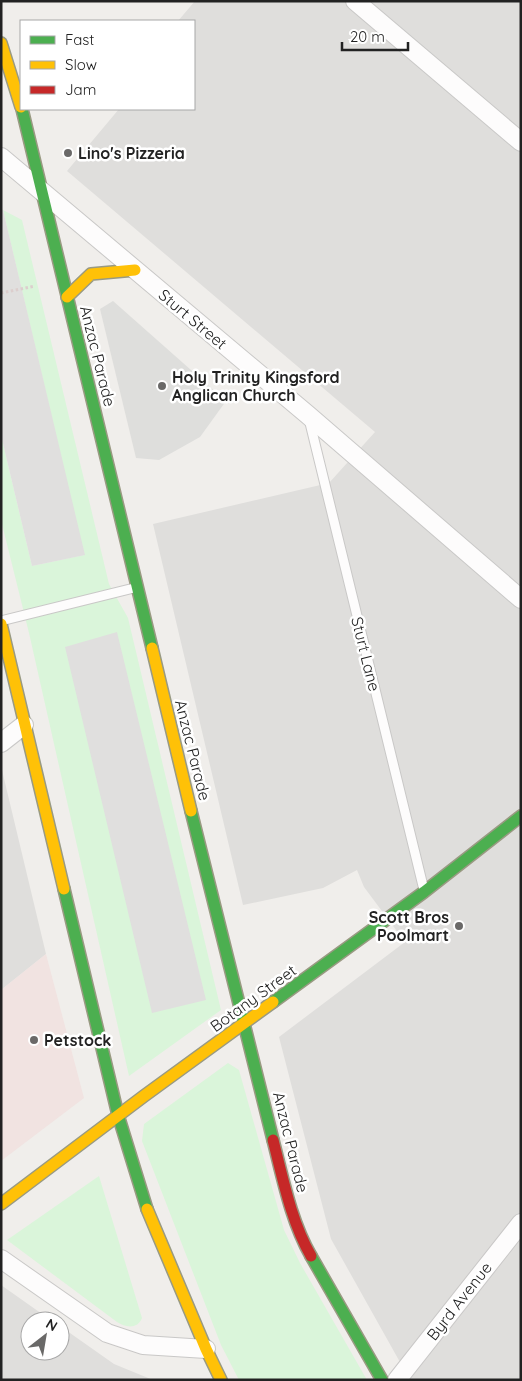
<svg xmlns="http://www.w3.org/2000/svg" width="522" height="1381" font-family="Quicksand,sans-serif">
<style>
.residential{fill:#dfdedc}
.commercial{fill:#f1e3e1}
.religious{fill:#dededc}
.park{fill:#daf5da}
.parking{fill:#e0dfde}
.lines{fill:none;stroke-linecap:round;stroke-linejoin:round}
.lane-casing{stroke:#c9c8c7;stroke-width:11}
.street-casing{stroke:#c9c8c7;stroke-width:20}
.fast-casing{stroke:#999a82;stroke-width:14}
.slow-casing{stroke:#999a82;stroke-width:14}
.jam-casing{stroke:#999a82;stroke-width:14}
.path{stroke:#dccecd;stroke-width:3;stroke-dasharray:2.5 2.5;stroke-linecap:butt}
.lane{stroke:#fdfcfc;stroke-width:9}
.street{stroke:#fdfcfc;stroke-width:18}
.fast{stroke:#4caf50;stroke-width:11}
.slow{stroke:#ffc107;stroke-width:11}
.jam{stroke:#c62828;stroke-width:11}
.poi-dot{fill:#6a6968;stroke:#fff;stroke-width:2}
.labels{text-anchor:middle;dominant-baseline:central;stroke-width:5;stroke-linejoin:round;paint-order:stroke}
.poi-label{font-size:16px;font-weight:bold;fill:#222;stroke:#fff;text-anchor:start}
.street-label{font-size:16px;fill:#222;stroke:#fff}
</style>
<rect width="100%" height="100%" fill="#f0eeeb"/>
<!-- residential -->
<path class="residential" d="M195,1H521V1380H410L331,1239L279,1037L405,942L364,887L357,870L323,888L243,905L153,524L329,483L375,432L67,171L119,109H194V21H178Z
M1,766L46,954L1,990Z
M1,1285L52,1321H30V1351H60V1326L114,1364L153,1380H1Z"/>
<!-- commercial -->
<path class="commercial" d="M46,954L84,1098L1,1161V990Z"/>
<!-- religious -->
<path class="religious" d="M113,301L226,401L200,437L159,460L136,458L100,309Z"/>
<!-- park -->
<path class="park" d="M3,210L22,220L109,584L128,618L221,1010L129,1076L29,633L1,520V435L32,566L84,555Z
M228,1063L239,1070L284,1230L300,1263L367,1380H239L221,1345L142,1141L144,1124Z
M99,1176L142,1318C138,1329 126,1328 117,1322L7,1240Z"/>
<!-- parking -->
<path class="parking" d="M1,209L3,210L85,555L32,566L1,435Z
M117,632L206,1000L152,1013L65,647Z"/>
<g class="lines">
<defs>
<path id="lane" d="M309,419L424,890
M1,621L134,588"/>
<path id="street" d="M355,1L521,142
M1,157L308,415L521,599
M1,743L24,725
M1,1259L107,1333L143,1345L206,1349
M397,1380L521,1223"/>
<path id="fast" d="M22,109L152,648
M191,811L273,1140
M64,889L118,1115L147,1209
M273,1002L424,892L521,816
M311,1256L382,1380"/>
<path id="slow" d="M1,43L21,107
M67,297L91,274L135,270
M1,624L64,889
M152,648L191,811
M1,1204L144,1096L273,1002
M147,1209L206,1349L221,1380"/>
<path id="jam" d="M273,1140C283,1179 291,1221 311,1256"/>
</defs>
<!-- lane casing -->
<use href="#lane" class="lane-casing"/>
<!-- street casing -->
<use href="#street" class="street-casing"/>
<!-- fast casing -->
<use href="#fast" class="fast-casing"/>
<!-- slow casing -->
<use href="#slow" class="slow-casing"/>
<!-- jam casing -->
<use href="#jam" class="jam-casing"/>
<!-- path -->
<path class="path" d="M1,293L35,286"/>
<!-- lane -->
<use href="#lane" class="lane"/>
<!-- street -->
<use href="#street" class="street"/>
<!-- fast -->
<use href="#fast" class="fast"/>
<!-- slow -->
<use href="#slow" class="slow"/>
<!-- jam -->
<use href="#jam" class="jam"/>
</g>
<!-- markers -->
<g class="poi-dot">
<circle cx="68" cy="153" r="5"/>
<circle cx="162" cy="386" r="5"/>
<circle cx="459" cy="926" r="5"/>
<circle cx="34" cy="1040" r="5"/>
</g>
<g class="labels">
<!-- poi labels -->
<g class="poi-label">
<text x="78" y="153">Lino's Pizzeria</text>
<text x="172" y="377">Holy Trinity Kingsford<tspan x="172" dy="18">Anglican Church</tspan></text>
<text x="449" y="917" text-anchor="end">Scott Bros<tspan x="449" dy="18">Poolmart</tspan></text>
<text x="44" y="1040">Petstock</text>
</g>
<!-- street labels -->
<g class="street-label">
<text transform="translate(193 319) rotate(40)">Sturt Street</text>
<text transform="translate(98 356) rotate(76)">Anzac Parade</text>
<text transform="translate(366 654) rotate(76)">Sturt Lane</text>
<text transform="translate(193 750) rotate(76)">Anzac Parade</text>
<text transform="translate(253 998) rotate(-36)">Botany Street</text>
<text transform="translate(291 1142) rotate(76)">Anzac Parade</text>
<text transform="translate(459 1301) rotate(-52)">Byrd Avenue</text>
</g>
</g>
<!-- border -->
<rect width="522" height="1381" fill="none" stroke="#222222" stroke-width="5"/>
<!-- legend -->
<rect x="20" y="20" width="175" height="90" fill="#ffffff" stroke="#a7a7a7"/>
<rect x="30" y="36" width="25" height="8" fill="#4caf50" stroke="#a7a7a7"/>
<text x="65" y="45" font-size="15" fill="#222222">Fast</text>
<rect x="30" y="61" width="25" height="8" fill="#ffc107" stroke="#a7a7a7"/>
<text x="65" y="70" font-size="15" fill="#222222">Slow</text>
<rect x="30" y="86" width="25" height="8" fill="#c62828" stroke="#a7a7a7"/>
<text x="65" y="95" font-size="15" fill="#222222">Jam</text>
<!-- north arrow -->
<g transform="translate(45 1336) rotate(31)"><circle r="24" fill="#ffffff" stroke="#a7a7a7"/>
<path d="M0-4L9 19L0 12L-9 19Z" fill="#6a6968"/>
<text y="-8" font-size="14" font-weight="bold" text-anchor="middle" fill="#222222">N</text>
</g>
<!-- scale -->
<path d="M342 42v8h66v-8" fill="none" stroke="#222222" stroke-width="2.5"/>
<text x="350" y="42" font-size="15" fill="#222222" stroke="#ffffff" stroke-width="4" paint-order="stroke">20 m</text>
</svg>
